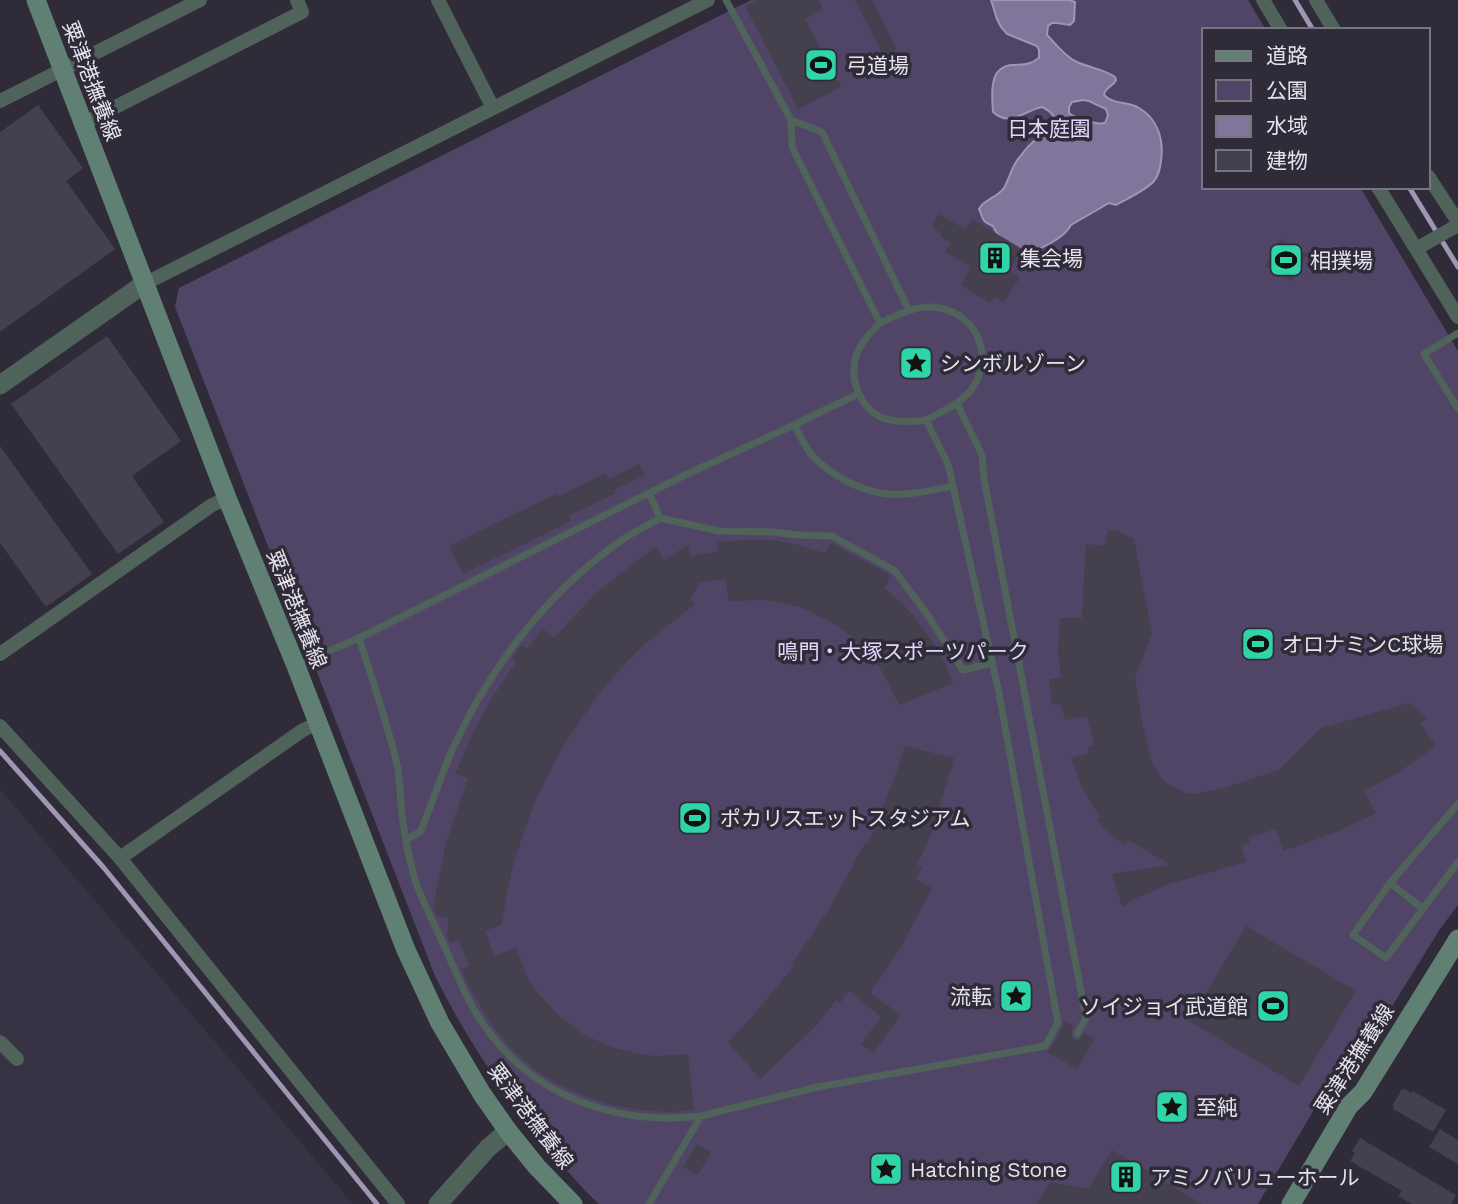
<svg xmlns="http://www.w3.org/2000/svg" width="1458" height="1204" font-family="'Work Sans','Noto Sans JP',sans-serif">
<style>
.built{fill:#383245}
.green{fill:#504567}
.water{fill:#80759b;stroke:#9e96b3;stroke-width:2;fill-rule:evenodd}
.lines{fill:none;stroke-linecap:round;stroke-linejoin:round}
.stream{stroke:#9e96b3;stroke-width:5}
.building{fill:#44404e}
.service{stroke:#4f635b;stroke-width:7}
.minor{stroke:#4f635b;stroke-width:14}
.tertiary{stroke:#4f635b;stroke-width:19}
.secondary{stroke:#608074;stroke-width:19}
.labels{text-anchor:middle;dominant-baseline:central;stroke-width:7;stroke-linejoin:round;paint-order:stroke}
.poi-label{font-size:21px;fill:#e5e3ec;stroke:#2f2b38;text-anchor:start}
.street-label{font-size:21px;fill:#e5e3ec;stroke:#2f2b38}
.park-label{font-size:21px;fill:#e1d7fd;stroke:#2f2b38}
</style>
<rect width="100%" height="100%" fill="#2f2b38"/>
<!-- built -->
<path class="built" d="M0,789L353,1204H0Z"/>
<!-- green -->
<path class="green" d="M751,0H1248L1266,30H1204V187H1360L1458,351V905L1440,929L1347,1079L1327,1088L1258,1204H599C580,1187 564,1167 548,1148C503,1094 466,1038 435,976L175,307L179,288Z"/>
<!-- water -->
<path class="water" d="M991,0H1069L1075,2L1074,21L1070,25L1057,23H1052L1048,26L1047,35C1056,44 1065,57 1077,62C1090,68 1104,69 1115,77L1116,80C1113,87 1105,87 1104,95C1113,105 1128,101 1139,108C1158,119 1164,140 1161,161C1160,168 1159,175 1154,181C1145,191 1128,198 1116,205L1109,203L1071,225C1065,237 1036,254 1022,252C1011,250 997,236 993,226C981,221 984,220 979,209C984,199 997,198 1004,188C1009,180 1011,168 1018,159C1023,153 1027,147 1033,142C1045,133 1068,119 1042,107C1025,110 1010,128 993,112C992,95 988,67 1012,65C1024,64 1028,66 1039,58V50L1037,46L1007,34L1001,27L997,19ZM1083,100L1089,101L1106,109L1108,115L1105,123C1097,125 1075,119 1069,113V107L1072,102Z"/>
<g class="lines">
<!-- stream -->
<path class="stream" d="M1295,0L1313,30
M1409,187L1458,267
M0,751L104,868L377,1204"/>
</g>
<!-- building -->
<path class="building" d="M757,0H819L823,10L805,19L841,87L798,109L745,6Z
M855,0H872L897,50L884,57Z
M38,105L83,168L66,181L115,249L0,332V132Z
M939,214L965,229L972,219L1022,249L1009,271L1020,277L1004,302L994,297L990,303L961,285L970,267L945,252L951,243L940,236L942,233L934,229L935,227L932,225Z
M1280,239L1307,254L1292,281L1265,266Z
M107,336L181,441L132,476L164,522L118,554L11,404Z
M0,446L92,574L46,607L0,543Z
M639,464L645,475L614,490L616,493L569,516L571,521L463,574L449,546L558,493L559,496L606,473L609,479Z
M1108,530L1117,531L1134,539L1152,634L1135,677L1142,722L1151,760L1161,778L1168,784L1187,793L1197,794L1227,787L1279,770L1321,728L1409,703L1427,718L1420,723L1436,746L1396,774L1364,791L1376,813L1337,832L1283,851L1276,829L1248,838L1250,843L1241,846L1246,862L1169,884L1134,899L1122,907L1112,874L1171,865L1128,840L1124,845L1106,830L1097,820L1100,817L1082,787L1071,758L1089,753L1088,747L1094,745L1087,716L1065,720L1061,704L1052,705L1049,679L1061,677L1058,651L1060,618H1082L1086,544L1105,546Z
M746,540H771L795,544L825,553L831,543L891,576L884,588L902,603L918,622L933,642L945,663L953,683L899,705L883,673L873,658L848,633L833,623L800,607L765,600L729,601L725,579L699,583L691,598L695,604L645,644L622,667L601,691L564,744L535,801L514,861L507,893L502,924L485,931L494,956L516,948L528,979L537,992L558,1015L583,1034L611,1047L640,1054L655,1056L688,1054L694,1110L670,1112L641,1110L612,1105L584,1096L557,1084L533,1068L511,1048L491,1024L468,984L461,969L469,966L459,940L450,943L447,937L448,918L437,916L433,908L446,843L468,778L455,774L473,733L491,699L516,662L512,658L522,645L527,648L543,629L554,638L597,592L655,547L664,560L688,545L690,556L719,551L717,542Z
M905,746L954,758L932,832L917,865L922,867L916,879L932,888L901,947L870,993L901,1015L873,1053L861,1044L881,1017L849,991L840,1003L836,1000L817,1025L760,1079L728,1042L752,1017L793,967L791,965L831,906L865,843L868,844L894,779Z
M1246,926L1356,991L1299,1086L1189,1021Z
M1064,1021L1074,1027L1071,1033L1073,1039L1079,1040L1084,1033L1094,1039L1077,1069L1047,1052L1050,1049L1063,1026Z
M1402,1089L1405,1090V1089L1412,1093L1413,1091L1446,1110L1433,1132L1393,1109L1394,1107L1392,1106Z
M1440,1129L1458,1140V1164L1429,1147Z
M1360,1138L1456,1195L1451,1204H1412L1398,1196L1402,1191L1350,1161L1355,1153L1352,1151Z
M697,1144L711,1152L698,1175L683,1167Z
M1112,1150L1202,1204H1037L1050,1182L1088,1189Z"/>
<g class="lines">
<!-- service -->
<path class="service" d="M726,0L791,120L792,147L880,323C896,316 913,306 931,307C975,309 997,355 971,390C959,405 942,411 926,420L948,464L953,486
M791,120L822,132L909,310
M880,323C871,332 862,341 857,353C848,377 859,408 883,418C897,423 912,422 926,420
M1458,333L1424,354L1458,409
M957,404L982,455L984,479L1086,1018L1077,1034
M794,425L858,394
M660,518L719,531L773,532L798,535L832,536L895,571L927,614L963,670L992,663
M359,638C372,678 386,719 396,760C400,775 400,792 401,807C404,832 408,856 415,880C422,901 434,923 443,943C456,972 467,1002 486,1028C536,1098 619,1126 701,1116
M297,665L359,638L683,476L794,425C800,434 804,445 811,454C818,463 827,469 836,475C880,502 905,496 953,486L999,693L1058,1023L1045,1046L818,1087L701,1116L649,1204
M406,840L420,832C432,805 441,775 453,748C491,665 551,587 628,536C638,530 650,524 660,518L649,493
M1390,883L1458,804
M1422,908L1390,883L1353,935L1386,958L1458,862"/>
<!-- minor -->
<path class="minor" d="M438,0L493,108
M1263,0L1281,30
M1316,0L1334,30
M0,101L200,0
M84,123L302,12L297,0
M1428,176L1458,222
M1378,187L1458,317
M1416,249L1458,225
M144,284L708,0
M0,654L212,505L227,498
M0,726L120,858L398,1204
M120,858L303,730L318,723
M0,1042L17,1059"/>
<!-- tertiary -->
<path class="tertiary" d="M0,385L144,284
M438,1204L488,1148L508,1131"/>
<!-- secondary -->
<path class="secondary" d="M36,0L227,498L296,666L406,950L440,1023L482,1094L508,1131L537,1167L573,1204
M1291,1204L1349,1106L1363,1092L1458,939"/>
</g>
<!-- icons -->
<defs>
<symbol id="stadium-square" viewBox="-11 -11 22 22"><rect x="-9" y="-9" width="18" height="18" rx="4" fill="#30d4a9" stroke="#2f2b38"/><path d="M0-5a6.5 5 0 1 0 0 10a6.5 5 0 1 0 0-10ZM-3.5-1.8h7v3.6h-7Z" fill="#111"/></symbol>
<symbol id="building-square" viewBox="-11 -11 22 22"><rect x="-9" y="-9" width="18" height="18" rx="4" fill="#30d4a9" stroke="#2f2b38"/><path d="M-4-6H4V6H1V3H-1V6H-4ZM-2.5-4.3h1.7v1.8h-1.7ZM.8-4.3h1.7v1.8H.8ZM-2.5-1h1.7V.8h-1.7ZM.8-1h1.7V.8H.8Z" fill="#111"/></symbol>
<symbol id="sight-square" viewBox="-11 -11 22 22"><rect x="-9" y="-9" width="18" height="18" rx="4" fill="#30d4a9" stroke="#2f2b38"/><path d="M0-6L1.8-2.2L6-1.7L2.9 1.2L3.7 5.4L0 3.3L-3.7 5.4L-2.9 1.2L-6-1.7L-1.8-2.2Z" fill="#111"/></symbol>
</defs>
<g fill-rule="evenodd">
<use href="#stadium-square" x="802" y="46" width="38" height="38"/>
<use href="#building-square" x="976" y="239" width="38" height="38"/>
<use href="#stadium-square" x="1267" y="241" width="38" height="38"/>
<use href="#sight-square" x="897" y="344" width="38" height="38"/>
<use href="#stadium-square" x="1239" y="625" width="38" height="38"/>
<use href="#stadium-square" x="676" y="799" width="38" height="38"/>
<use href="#sight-square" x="997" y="977" width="38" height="38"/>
<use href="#stadium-square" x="1254" y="987" width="38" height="38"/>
<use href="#sight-square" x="1153" y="1088" width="38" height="38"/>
<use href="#sight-square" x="867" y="1150" width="38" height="38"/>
<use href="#building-square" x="1107" y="1158" width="38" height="38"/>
</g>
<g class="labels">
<!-- poi labels -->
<g class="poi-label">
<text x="846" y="65">弓道場</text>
<text x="1020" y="258">集会場</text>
<text x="1310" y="260">相撲場</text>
<text x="940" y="363">シンボルゾーン</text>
<text x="1282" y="644">オロナミンC球場</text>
<text x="720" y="818">ポカリスエットスタジアム</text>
<text x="992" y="996" text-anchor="end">流転</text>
<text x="1248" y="1006" text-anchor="end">ソイジョイ武道館</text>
<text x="1196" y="1107">至純</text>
<text x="910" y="1169">Hatching Stone</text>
<text x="1150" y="1177">アミノバリューホール</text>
</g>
<!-- street labels -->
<g class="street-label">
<text transform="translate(92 81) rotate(69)">粟津港撫養線</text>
<text transform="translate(297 609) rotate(68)">粟津港撫養線</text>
<text transform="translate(1354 1059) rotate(-57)">粟津港撫養線</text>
<text transform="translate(531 1116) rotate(53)">粟津港撫養線</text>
</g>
<!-- park labels -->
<g class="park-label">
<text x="1049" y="128">日本庭園</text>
<text x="903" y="651">鳴門・大塚スポーツパーク</text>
</g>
</g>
<!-- legend -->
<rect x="1202" y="28" width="228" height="161" fill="#2f2b38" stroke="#787580" stroke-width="2"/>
<rect x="1216" y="51" width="35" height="10" fill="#608074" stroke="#787580" stroke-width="2"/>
<text x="1266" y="63" font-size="21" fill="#e5e3ec">道路</text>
<rect x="1216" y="80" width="35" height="21" fill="#504567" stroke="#787580" stroke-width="2"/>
<text x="1266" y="98" font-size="21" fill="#e5e3ec">公園</text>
<rect x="1216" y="116" width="35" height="21" fill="#80759b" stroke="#787580" stroke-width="2"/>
<text x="1266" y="133" font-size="21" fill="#e5e3ec">水域</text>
<rect x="1216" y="150" width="35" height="21" fill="#44404e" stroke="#787580" stroke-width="2"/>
<text x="1266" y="168" font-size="21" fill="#e5e3ec">建物</text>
</svg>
